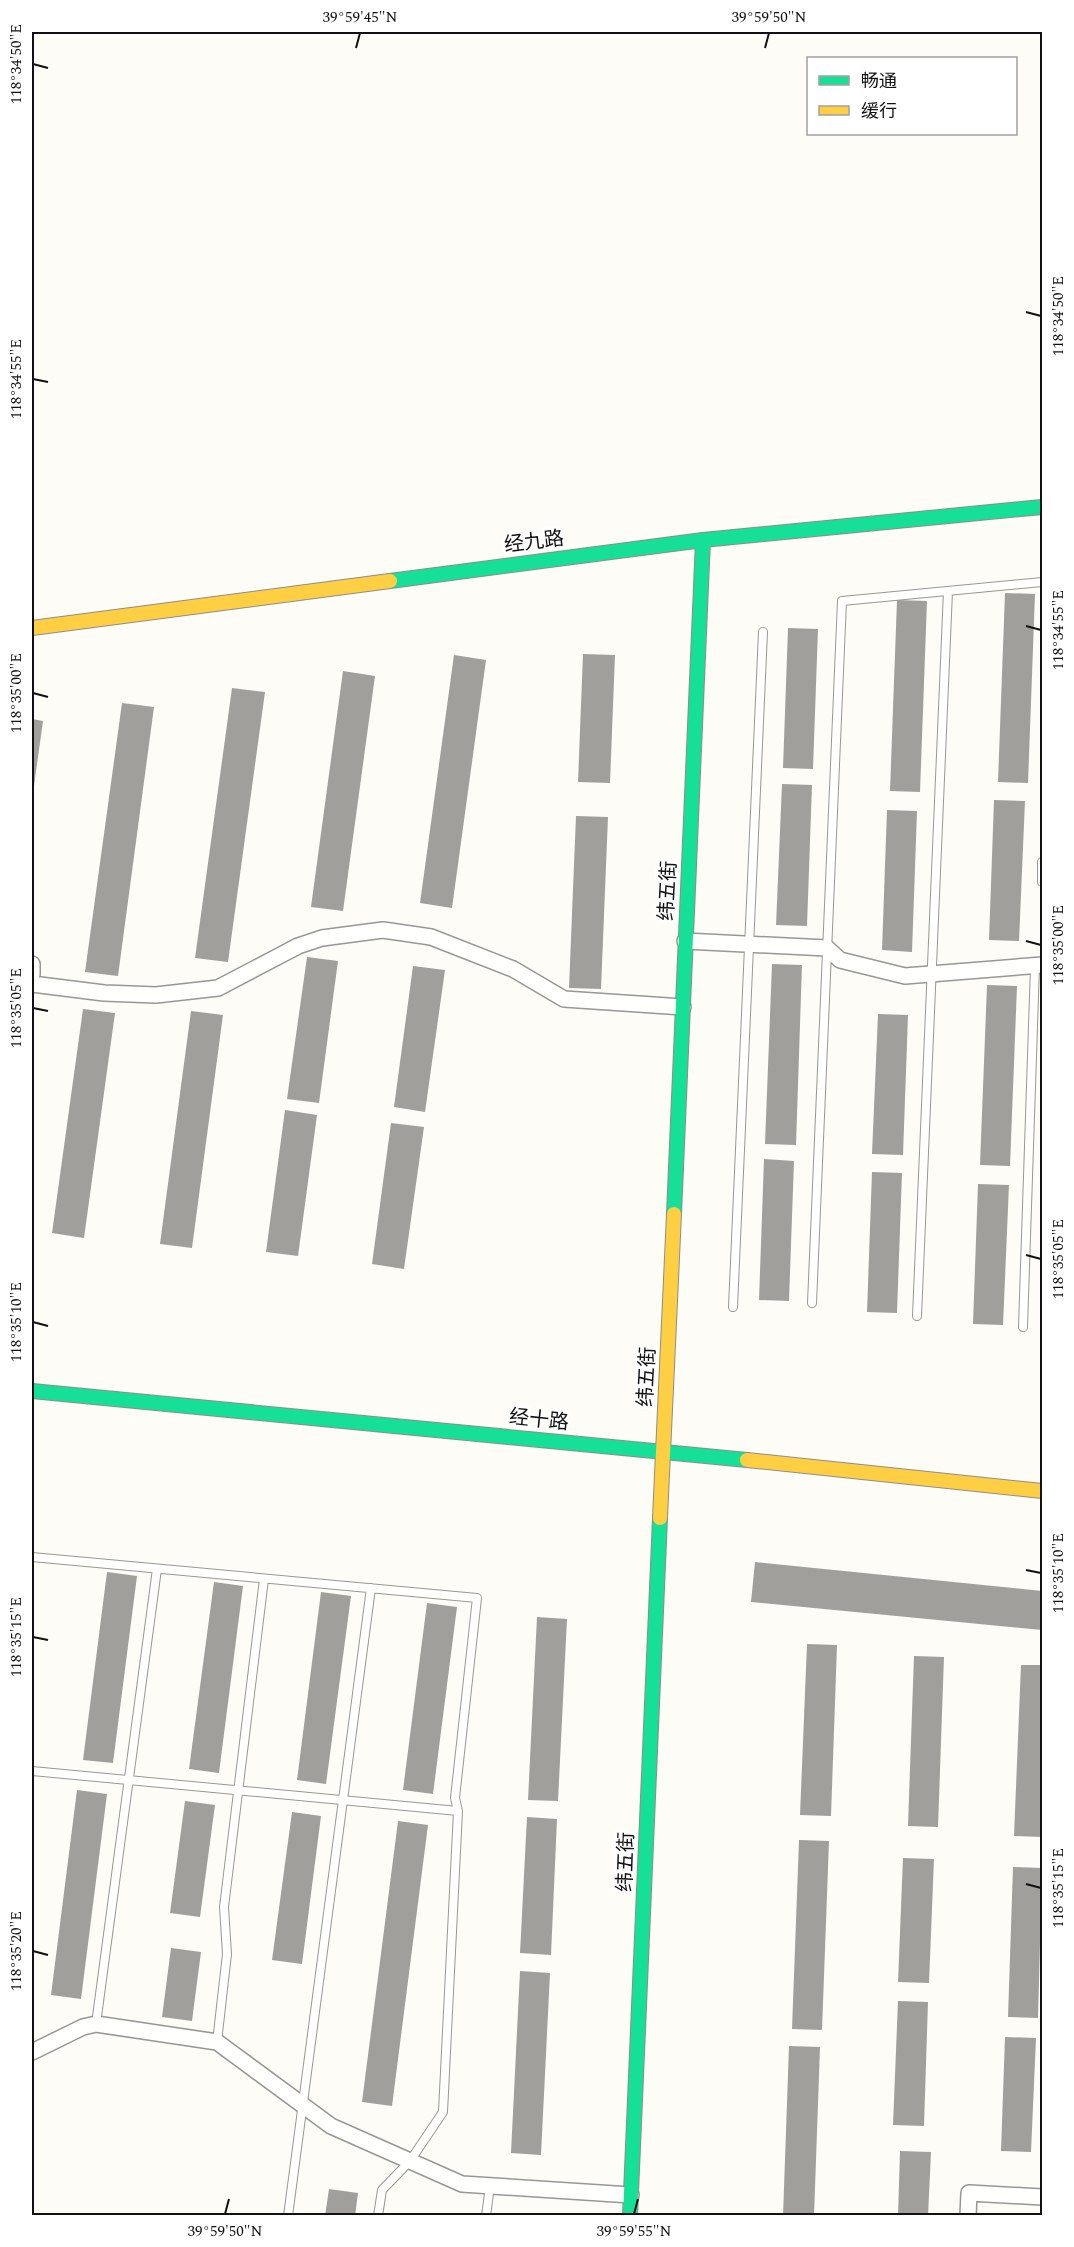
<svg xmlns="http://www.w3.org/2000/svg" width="1074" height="2247" font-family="Spectral,'Noto Sans SC',serif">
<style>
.building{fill:#a19f9c}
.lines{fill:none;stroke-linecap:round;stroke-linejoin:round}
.lane-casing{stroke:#979795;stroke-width:10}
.street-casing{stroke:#979795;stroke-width:18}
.fast-casing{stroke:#8e8d8b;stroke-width:16}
.slow-casing{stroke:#8e8d8b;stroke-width:16}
.lane{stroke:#fffffe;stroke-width:8}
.street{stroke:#fffffe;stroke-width:15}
.fast{stroke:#16e098;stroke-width:14}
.slow{stroke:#ffcf43;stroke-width:14}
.ticks{fill:none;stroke:#111;stroke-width:2}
.labels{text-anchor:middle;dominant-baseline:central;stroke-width:6;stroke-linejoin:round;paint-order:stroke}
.street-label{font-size:20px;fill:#111;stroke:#fff}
.neatline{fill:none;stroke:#111;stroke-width:2}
.ticks-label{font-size:15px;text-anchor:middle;fill:#111}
</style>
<rect width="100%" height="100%" fill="#fdfcf7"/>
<!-- building -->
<path class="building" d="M1005,593L1035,594L1028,783L998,782Z
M897,600L927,601L920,792L890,791Z
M788,628L818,629L813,769L783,768Z
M583,654L615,655L610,783L578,782Z
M454,655L486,660L452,908L420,903Z
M343,671L375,676L343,911L311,907Z
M232,688L265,692L228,962L195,958Z
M122,703L154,707L118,976L85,972Z
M32,719L43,721L33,793H32Z
M782,784L812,785L807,926L776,925Z
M994,800L1025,801L1019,941L989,940Z
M887,810L917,811L912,952L882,950Z
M576,816L608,817L601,989L569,988Z
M307,957L338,961L319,1103L287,1099Z
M772,964L802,965L796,1145L765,1144Z
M413,966L445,970L425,1112L394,1107Z
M987,985L1017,986L1010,1166L980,1165Z
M83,1009L115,1013L84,1238L52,1233Z
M191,1011L223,1015L192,1248L160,1244Z
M878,1014L908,1015L903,1155L872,1154Z
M285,1110L317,1115L298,1256L266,1252Z
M391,1123L424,1127L404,1269L372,1264Z
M764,1159L794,1161L789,1301L759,1300Z
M872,1172L902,1173L897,1313L867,1312Z
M978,1184L1009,1185L1003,1325L973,1324Z
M755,1562L1042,1591V1630L751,1602Z
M107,1572L137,1576L113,1763L83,1760Z
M214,1582L243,1586L219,1773L189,1769Z
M321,1592L351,1596L326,1784L297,1780Z
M427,1603L457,1607L433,1794L403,1790Z
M537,1617L567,1619L558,1801L528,1800Z
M807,1644L837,1645L831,1816L800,1815Z
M914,1656L944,1657L938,1827L908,1826Z
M1021,1665H1042V1837L1014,1836Z
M77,1790L107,1794L81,1999L51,1995Z
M185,1801L215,1805L200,1917L170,1913Z
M292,1812L321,1816L302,1964L272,1960Z
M527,1817L557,1819L551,1955L520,1953Z
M398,1821L428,1825L392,2106L362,2102Z
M799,1840L829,1841L822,2030L792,2029Z
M903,1858L934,1859L929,1983L898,1982Z
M1013,1867L1042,1868L1038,2018L1008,2017Z
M171,1948L201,1952L192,2021L162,2017Z
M520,1971L550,1973L541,2155L511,2153Z
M898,2001L928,2002L924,2126L893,2125Z
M1005,2037L1036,2038L1031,2152L1001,2151Z
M789,2046L820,2047L814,2216H783Z
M900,2151L931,2152L928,2216H898Z
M329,2189L358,2193L355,2216H325Z"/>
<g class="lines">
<defs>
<path id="lane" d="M1042,862V882
M812,1303L842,601L1042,582
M733,1307L763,632
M917,1316L948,591
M1023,1327L1035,966
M32,1557L477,1598L455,1798L458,1811L443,2112L410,2161L382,2190L378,2216
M32,1771L458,1811
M96,2024L157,1569
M217,2042L227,1954L224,1907L264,1579
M288,2216L371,1588
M486,2216L490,2186"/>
<path id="street" d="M685,941L827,948L840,960L905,976L1042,965
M32,964V975
M32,984L104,993L156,995L218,988L298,946L322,938L383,930L431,937L513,969L564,999L683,1007
M32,2052L83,2027L96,2024L217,2042L331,2126L462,2184L631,2195
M968,2216L969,2193L1042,2197"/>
<path id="fast" d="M390,581L703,540L1042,507
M674,1214L703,540
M32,1391L747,1460
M630,2216L660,1518"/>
<path id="slow" d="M32,628L390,581
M747,1460L1042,1491
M660,1518L674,1214"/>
</defs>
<!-- lane casing -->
<use href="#lane" class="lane-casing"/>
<!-- street casing -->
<use href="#street" class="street-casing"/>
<!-- fast casing -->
<use href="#fast" class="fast-casing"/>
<!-- slow casing -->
<use href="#slow" class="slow-casing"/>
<!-- lane -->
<use href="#lane" class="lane"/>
<!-- street -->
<use href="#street" class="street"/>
<!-- fast -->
<use href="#fast" class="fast"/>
<!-- slow -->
<use href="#slow" class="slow"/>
</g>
<!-- ticks -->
<path class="ticks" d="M356,48L360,33M765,48L769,33M33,64L48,68M1026,312L1041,316M33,379L48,382M1026,626L1041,630M33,693L48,697M1026,941L1041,945M33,1008L48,1011M1026,1255L1041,1259M33,1322L48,1326M1026,1570L1041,1573M33,1637L48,1640M1026,1884L1041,1888M33,1951L48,1955M225,2214L229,2199M634,2214L638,2199"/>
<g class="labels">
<!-- street labels -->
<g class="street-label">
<text transform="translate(534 542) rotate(-7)">经九路</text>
<text transform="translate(668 891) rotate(-87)">纬五街</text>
<text transform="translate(647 1377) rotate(-87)">纬五街</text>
<text transform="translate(539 1420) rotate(6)">经十路</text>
<text transform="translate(626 1862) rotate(-88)">纬五街</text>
</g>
</g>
<!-- border -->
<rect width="1074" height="2247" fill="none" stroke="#ffffff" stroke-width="66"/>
<!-- legend -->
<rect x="807" y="57" width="210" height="78" fill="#ffffff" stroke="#a0a0a0" stroke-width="1.5"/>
<rect x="819" y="76" width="30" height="9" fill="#16e098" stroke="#a0a0a0" stroke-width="1.5"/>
<text x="861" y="87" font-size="18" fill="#111111">畅通</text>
<rect x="819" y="106" width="30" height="9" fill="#ffcf43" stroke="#a0a0a0" stroke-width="1.5"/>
<text x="861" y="117" font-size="18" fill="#111111">缓行</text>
<rect x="33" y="33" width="1008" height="2181" class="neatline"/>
<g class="ticks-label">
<text x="360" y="22">39°59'45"N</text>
<text x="769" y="22">39°59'50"N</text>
<text transform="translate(16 64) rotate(-90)" y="5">118°34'50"E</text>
<text transform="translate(1058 316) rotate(-90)" y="5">118°34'50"E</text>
<text transform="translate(16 379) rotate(-90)" y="5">118°34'55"E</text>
<text transform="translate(1058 630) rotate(-90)" y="5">118°34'55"E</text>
<text transform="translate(16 693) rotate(-90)" y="5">118°35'00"E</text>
<text transform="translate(1058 945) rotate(-90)" y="5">118°35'00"E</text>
<text transform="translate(16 1008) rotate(-90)" y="5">118°35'05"E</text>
<text transform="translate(1058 1259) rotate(-90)" y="5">118°35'05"E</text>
<text transform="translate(16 1322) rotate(-90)" y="5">118°35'10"E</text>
<text transform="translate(1058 1573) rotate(-90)" y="5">118°35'10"E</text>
<text transform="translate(16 1637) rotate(-90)" y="5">118°35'15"E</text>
<text transform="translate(1058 1888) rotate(-90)" y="5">118°35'15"E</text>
<text transform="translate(16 1951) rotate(-90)" y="5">118°35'20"E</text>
<text x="225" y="2236">39°59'50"N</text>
<text x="634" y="2236">39°59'55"N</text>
</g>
</svg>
